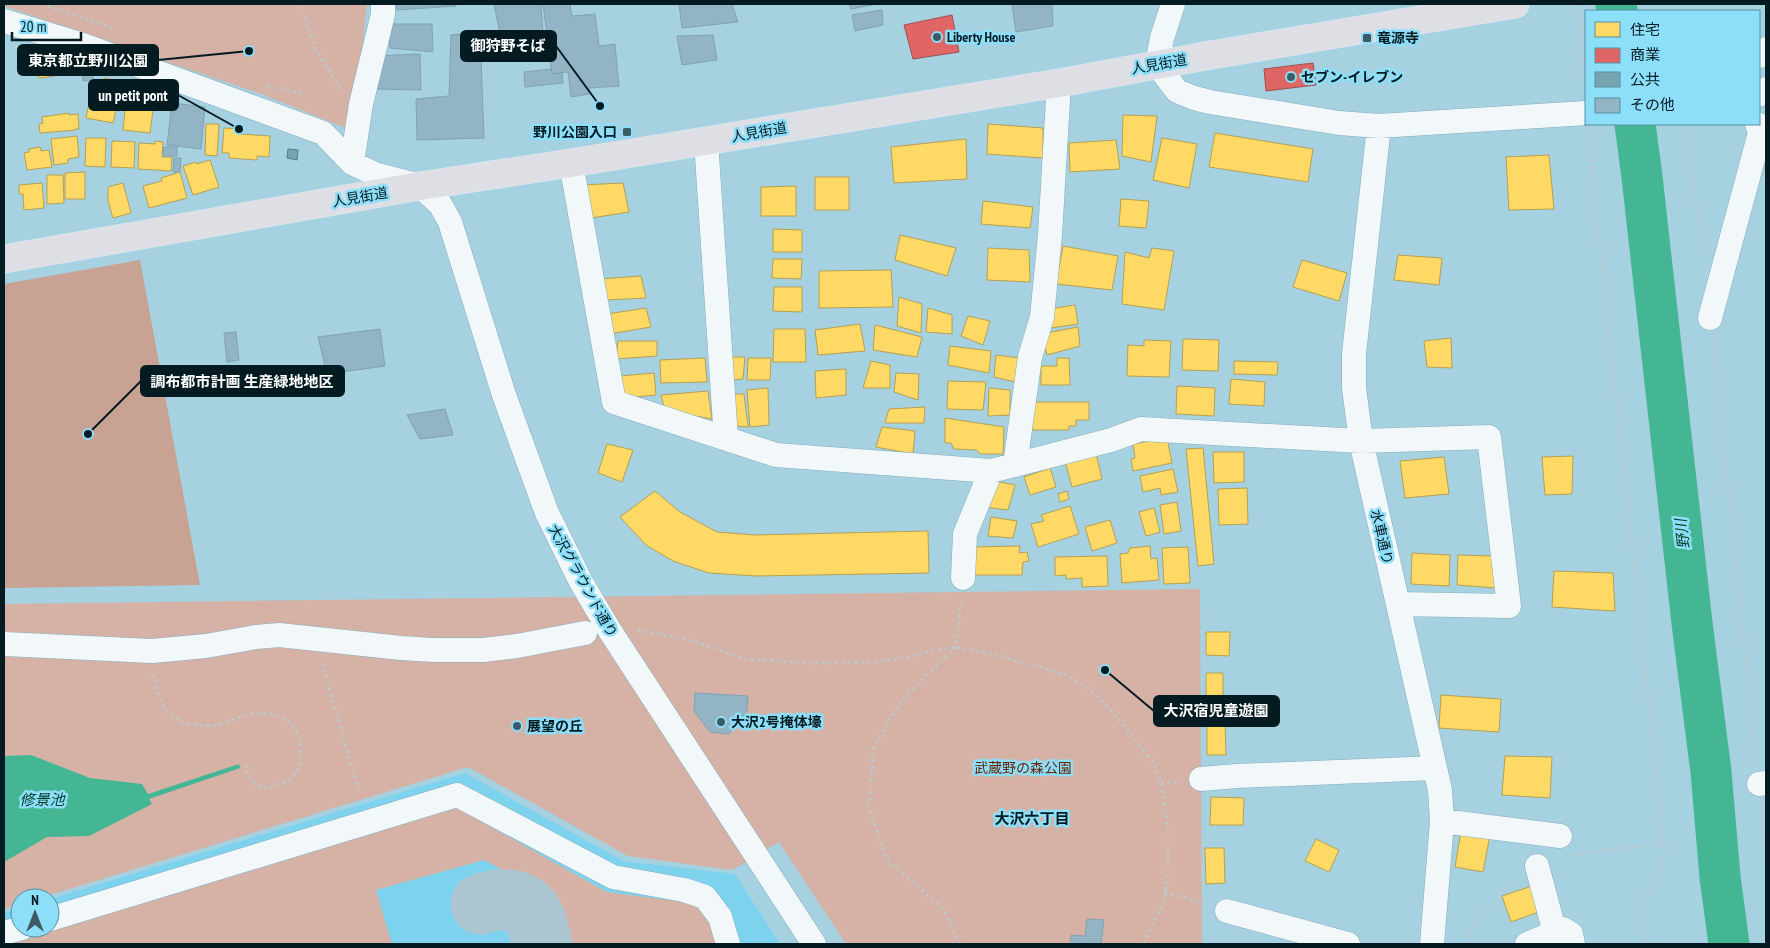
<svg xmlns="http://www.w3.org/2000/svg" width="1770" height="948" font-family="'PT Sans Narrow','Noto Sans JP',sans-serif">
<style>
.built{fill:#7dd3ee}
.green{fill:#d5b2a5}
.forest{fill:#c8a293}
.water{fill:#44b694}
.homes{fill:#ffd966;stroke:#b4a052}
.shops{fill:#e06666;stroke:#9e5052}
.public{fill:#76a5af;stroke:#547c85}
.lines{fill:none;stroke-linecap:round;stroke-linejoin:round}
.river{stroke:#44b694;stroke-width:41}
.taxiway{stroke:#abc6d0;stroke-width:61}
.building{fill:#92b4c5;stroke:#80a3b3}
.minor-casing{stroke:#85adbb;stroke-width:25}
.major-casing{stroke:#d7eaf1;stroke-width:29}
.path{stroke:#bcc8cd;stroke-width:3;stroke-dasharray:2.5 4;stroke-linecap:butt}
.minor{stroke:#f2f8fa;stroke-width:24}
.major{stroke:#dedfe5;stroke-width:28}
.poi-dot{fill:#3d5b64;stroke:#8ddef8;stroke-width:2}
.labels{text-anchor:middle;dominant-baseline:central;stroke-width:5;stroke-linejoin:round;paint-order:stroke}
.poi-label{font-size:14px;font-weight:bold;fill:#041b22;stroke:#8ddef8;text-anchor:start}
.street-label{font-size:14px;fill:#041b22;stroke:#8ddef8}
.park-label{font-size:14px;fill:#672408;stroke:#8ddef8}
.water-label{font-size:15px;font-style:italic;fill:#033c26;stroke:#8ddef8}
.neighbourhood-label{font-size:15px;font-weight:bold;fill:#041b22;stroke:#8ddef8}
.leader{fill:none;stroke:#041b22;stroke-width:2}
.callout-dot{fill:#041b22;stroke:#8ddef8;stroke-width:2}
.callout{fill:#041b22;stroke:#041b22;stroke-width:2}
.callout-label{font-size:15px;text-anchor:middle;font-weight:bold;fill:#fff}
</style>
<rect width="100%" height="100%" fill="#a6d1e0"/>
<!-- built -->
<path class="built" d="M465,773L623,861L735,874L780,944H4V913L20,908V928H50V899Z"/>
<!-- green -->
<path class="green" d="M4,4H367L353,131L261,94L4,6Z
M1200,589L1202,944H846L779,842L732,870L628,856L468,767L40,898H20V904L4,909V604Z
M457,808L607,892L691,903L702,908L717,944H569L555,898L484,860L376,890L392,944H10Z"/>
<!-- forest -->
<path class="forest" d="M140,260L200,585L4,588V284Z"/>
<!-- water -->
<path class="water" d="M31,755L90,778L142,784L148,794L239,764L240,768L149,799L152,804L89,836L47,837L4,862V756Z"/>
<!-- homes -->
<path class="homes" d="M40,48V54L52,53L55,76L39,78L38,71L23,73L20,50Z
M104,78L125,82L120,111L116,110L113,123L86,118L93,83L103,85Z
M128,82L148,85L146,102L150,103L149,110H153L150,133L123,130Z
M69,113V115L78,114L79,129H75L76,130L40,133L39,124L43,123L42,117Z
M1123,115L1157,116L1151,162L1122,156Z
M206,124H219L217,156L205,155Z
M988,124L1043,128V158L987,154Z
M224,128L240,129V134L270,136L269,157L257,156V160L229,158V153H222Z
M1215,133L1313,149L1308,182L1209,167Z
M77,136L79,157L68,159V163L54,165L51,139Z
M86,138H106L105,167L85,166Z
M1162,138L1197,144L1189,188L1153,180Z
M966,139L967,179L894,183L891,147Z
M1116,140L1120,169L1070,172L1069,143Z
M112,141L135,142L134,168L111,167Z
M155,141L163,142L162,157H172L171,171L138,169L139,143L155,144Z
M40,147L41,151L49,150L52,167L27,170L24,153L29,152V149Z
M1549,155L1554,209L1509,210L1506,157Z
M210,160L219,187L193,195L183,166L196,162L197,164Z
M85,172V199H65V173Z
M180,172L187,198L149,208L143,186L162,181L161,178Z
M47,175H63L64,203L47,204Z
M815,177H849V210H815Z
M42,183L44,208L24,210L23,194H19V185Z
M123,183L131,213L113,218L108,201V187Z
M623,183L629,212L585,219L581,185Z
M796,186V216H761V187Z
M1121,199L1149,201L1146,228L1119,226Z
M983,201L1033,207L1030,228L981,224Z
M773,229L802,230V252H773Z
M900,235L956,248L947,276L895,260Z
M1063,246L1118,256L1112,290L1056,284Z
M988,248L1029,250L1030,282L987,280Z
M1152,248L1174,251L1164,310L1122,304L1125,252L1149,258Z
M1398,255L1442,258L1439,285L1394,280Z
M773,259H802L801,279L772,278Z
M1302,260L1347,273L1339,301L1293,287Z
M891,270L893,307L819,308V271Z
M641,276L646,298L605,300L599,279Z
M774,287H802V312L773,311Z
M899,297L922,304L921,333L897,326Z
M1075,305L1078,324L1051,328L1049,309Z
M646,308L651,327L609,334L607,314Z
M928,308L952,315V334L926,332Z
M968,316L990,321L983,345L961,336Z
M860,324L865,351L818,355L815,330Z
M875,325L922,337L917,357L873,350Z
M1078,327L1080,346L1047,355L1041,334Z
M774,329H805L806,362H773Z
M1451,338L1452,368L1427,367L1424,341Z
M1183,339L1219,340L1218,371L1182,370Z
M1144,340L1171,341L1169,377L1127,376L1128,345L1144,346Z
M618,341H657V356L616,359Z
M950,346L991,351L989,373L948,365Z
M996,355L1020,358L1015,382L994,377Z
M722,357H745L743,379L722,381Z
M705,358L707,382L661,383L660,360Z
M748,358H771L770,380H747Z
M1057,358H1069L1070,385H1041V366H1057Z
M871,361L890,365V388H863Z
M1234,361L1278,362L1277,375L1234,374Z
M846,369V395L816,398L815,371Z
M654,373L656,395L625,398L620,376Z
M896,373L919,374L918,400L894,392Z
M1231,379L1265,382L1264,406L1229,404Z
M948,381L986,382L983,410L947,409Z
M1177,386L1215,388L1214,416L1176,414Z
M768,388L769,425L750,427L747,390Z
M989,388L1010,390V415L988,416Z
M708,391L712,419L690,415H666L661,395Z
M724,394H744L748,427L726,425Z
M1032,402H1089V420H1076V426H1069V430H1032Z
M925,407L924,423H885L889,409Z
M945,418L1004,427L1003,454H980L977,450L954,449L951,443H945Z
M882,427L915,431L913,454L876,447Z
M1167,438L1172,463L1133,471L1131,459L1135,458L1133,444Z
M607,444L633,450L622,482L598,473Z
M1203,448L1214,564L1198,566L1186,449Z
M1213,452H1244V482L1214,483Z
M1096,453L1102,479L1072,487L1065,461Z
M1573,456L1572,494L1545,495L1542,457Z
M1444,457L1449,494L1405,498L1400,461Z
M1050,468L1056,487L1030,495L1024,477Z
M1173,469L1178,492L1161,495L1160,488L1143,492L1140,476Z
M995,481L1015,485L1008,510L984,507Z
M1247,488L1248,524L1219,525L1218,489Z
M655,491L680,512L717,532L755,535L928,531L929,573L756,576L709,573L673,561L646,545L620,517Z
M1067,491L1069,499L1060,502L1058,494Z
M1177,502L1181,531L1164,534L1160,505Z
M1070,506L1079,534L1038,547L1031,524L1044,521L1041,515Z
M1154,508L1160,532L1146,536L1139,512Z
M991,517L1017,521L1013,538L988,536Z
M1110,520L1117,543L1092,551L1085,527Z
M1020,546L1019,553L1027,552L1029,561L1023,562L1022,575H969L971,547Z
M1150,546L1151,559L1157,558L1159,580L1122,583L1120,554L1128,553L1130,548Z
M1188,547L1190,583L1164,584L1162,548Z
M1412,553L1450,555L1449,586L1411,584Z
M1458,555L1496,556V588L1457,585Z
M1107,556L1108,586L1082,587V578L1066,579V575L1055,576V557Z
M1554,571L1613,573L1615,611L1552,607Z
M1206,632H1230L1229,656L1206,655Z
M1206,673H1223V699H1206Z
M1441,695L1501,699L1499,732L1439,728Z
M1207,723H1225L1226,755H1207Z
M1505,756L1552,757L1550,798L1502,795Z
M1211,797L1244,798L1243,825H1210Z
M1461,831L1490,835L1483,872L1455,867Z
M1316,839L1339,850L1329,872L1305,861Z
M1205,848H1224L1225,883L1206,884Z
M1538,884L1547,909L1511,922L1502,896Z"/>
<!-- shops -->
<path class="shops" d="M952,15L959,52L913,59L904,25Z
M1313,63L1316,85L1266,91L1264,69Z"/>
<!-- public -->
<path class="public" d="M288,149L298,150L297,160L287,158Z"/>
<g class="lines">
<!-- river -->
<path class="river" d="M1616,4L1617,11
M1635,124L1642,177L1692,623L1711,772L1720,877L1729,944"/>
<!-- taxiway -->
<path class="taxiway" d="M481,904C500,897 524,897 534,917C538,925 540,936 542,944"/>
</g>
<!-- building -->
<path class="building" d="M395,4H456V6L397,10Z
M494,4H541L543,33L502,43Z
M543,4H570L572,16L595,14L599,46L615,44L619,86L589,88V94L571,97L568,72L552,74Z
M679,4H732L738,22L682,28Z
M849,4H877L851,9Z
M1012,4H1052L1053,26L1016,32Z
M882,10L883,25L855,31L852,15Z
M389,24H432L433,52L390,48Z
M480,32L484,138L417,140L416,99L449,96L451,35Z
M713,35L717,60L682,65L677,36Z
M420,54L421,90L375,89L373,56Z
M92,67L93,80L83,81L82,68Z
M551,69L552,74L562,73L563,83L525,87L524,72Z
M172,103L205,107L201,149L167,145Z
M163,147H177V156H163Z
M174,158H181L180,172H173Z
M380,329L385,366L327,374L318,337Z
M236,332L239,360L227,362L224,333Z
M445,409L453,435L420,439L407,415Z
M695,693L748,696L747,711L729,734L710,732L694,711Z
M1087,919L1104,920L1101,944H1070L1071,935L1085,936Z"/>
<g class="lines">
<defs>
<path id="minor" d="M1173,4L1162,38L1157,65L1177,91L1194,98L1210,102L1339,123L1379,126L1586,113
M4,21L83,45L323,133L352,163L377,175L420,186L440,204L450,222L504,395L547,513L581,582L610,631L814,944
M1759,56L1766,49
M1759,95L1766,89
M1379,126L1354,354V388L1361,441L1440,790L1442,821L1432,944
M706,141L726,439
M352,163L361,104L383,14V4
M571,163L614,402L776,455L991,471L1111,440L1141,429L1361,441L1489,437L1509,606L1398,604
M1710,318L1760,133L1757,124
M1015,465L1030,357L1042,317L1050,235L1059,83
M963,578L965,534L991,471
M4,644L152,651L206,646L256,637L279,635L401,648L433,650H483L517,646L585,633
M1201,779L1237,776L1435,768
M1759,784L1766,783
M1442,821L1560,836
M1537,866L1555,933
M1227,911L1348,944
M50,919L457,795L613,877L684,890L705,897L720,917L728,944
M4,933L22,928
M1527,944L1563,929L1571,934L1573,944"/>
<path id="major" d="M4,259L420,186L571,163L1059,83L1205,56L1515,4"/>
</defs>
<!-- minor casing -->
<use href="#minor" class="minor-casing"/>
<!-- major casing -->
<use href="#major" class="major-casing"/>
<!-- path -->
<path class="path" d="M42,4L117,30
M302,4L315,48L338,85L339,89
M1581,4L1585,91
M268,86L305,94
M1687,124L1702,252
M1588,134L1665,854L1642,908L1645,939L1649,944
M1713,340L1756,762
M638,630L687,639L746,659L816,663L874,662L902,658L923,653L956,647L992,654L1068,675L1096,694L1114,714L1153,762L1161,783L1168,826V872L1164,902L1143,944
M322,663L359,793
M153,674L157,692L166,711L185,724L216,726L249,714H273L288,721L299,735L301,759L296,774L285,782L268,788L255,785L247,775L246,761
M1161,783L1180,781
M1761,805L1766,862
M1575,855L1664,842
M1165,892L1205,904
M960,944L943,908L887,860L869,807L874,748L891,717L905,697L956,647L961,599
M1470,944L1468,933L1516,879"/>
<!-- minor -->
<use href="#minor" class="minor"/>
<!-- major -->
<use href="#major" class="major"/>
</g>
<!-- markers -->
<g class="poi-dot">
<circle cx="937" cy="37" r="5"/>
<rect x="1362" y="33" width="10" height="10" rx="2.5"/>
<circle cx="1291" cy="77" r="5"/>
<rect x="622" y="127" width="10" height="10" rx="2.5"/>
<circle cx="721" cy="722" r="5"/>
<circle cx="517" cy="726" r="5"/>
</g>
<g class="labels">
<!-- poi labels -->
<g class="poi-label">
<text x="947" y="37">Liberty House</text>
<text x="1377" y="38">竜源寺</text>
<text x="1301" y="77">セブン-イレブン</text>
<text x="617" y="132" text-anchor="end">野川公園入口</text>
<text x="731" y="722">大沢2号掩体壕</text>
<text x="527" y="726">展望の丘</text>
</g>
<!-- street labels -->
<g class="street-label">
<text transform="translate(1159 64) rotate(-10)">人見街道</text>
<text transform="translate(759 132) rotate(-10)">人見街道</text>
<text transform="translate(360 197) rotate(-10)">人見街道</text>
<text transform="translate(1382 537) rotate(77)">水車通り</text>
<text transform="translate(583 581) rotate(61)">大沢グラウンド通り</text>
</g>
<!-- park labels -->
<g class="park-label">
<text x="1023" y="768">武蔵野の森公園</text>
</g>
<!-- water labels -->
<g class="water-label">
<text transform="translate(1682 534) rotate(-97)">野川</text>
<text x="42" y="799">修景池</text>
</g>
<!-- neighbourhood labels -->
<g class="neighbourhood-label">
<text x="1032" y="818">大沢六丁目</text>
</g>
</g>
<!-- callouts -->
<path class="leader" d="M600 106L556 46M249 51L158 60M239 129L178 95M88 434L141 381M1105 670L1154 711"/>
<g class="callout-dot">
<circle cx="600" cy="106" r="5"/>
<circle cx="249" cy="51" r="5"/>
<circle cx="239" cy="129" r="5"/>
<circle cx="88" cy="434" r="5"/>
<circle cx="1105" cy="670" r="5"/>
</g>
<g class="callout">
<rect x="461" y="31" width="95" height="30" rx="5"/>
<rect x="18" y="45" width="140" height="30" rx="5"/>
<rect x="89" y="80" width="89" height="30" rx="5"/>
<rect x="141" y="366" width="203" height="30" rx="5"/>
<rect x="1154" y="696" width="125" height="30" rx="5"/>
</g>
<g class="callout-label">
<text x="508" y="51">御狩野そば</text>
<text x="88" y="66">東京都立野川公園</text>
<text x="133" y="101">un petit pont</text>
<text x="242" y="387">調布都市計画 生産緑地地区</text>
<text x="1216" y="716">大沢宿児童遊園</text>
</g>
<!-- border -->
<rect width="1770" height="948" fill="none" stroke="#041b22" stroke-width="10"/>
<!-- legend -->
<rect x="1585" y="10" width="175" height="115" fill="#8ddef8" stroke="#5690a2"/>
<rect x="1595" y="22" width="25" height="15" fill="#ffd966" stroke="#5690a2"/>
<text x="1630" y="35" font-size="15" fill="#041b22">住宅</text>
<rect x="1595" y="48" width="25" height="15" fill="#e06666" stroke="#5690a2"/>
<text x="1630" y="60" font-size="15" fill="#041b22">商業</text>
<rect x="1595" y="72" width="25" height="15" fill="#76a5af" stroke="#5690a2"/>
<text x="1630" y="85" font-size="15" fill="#041b22">公共</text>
<rect x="1595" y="98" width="25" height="15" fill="#92b4c5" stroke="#5690a2"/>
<text x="1630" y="110" font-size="15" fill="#041b22">その他</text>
<!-- north arrow -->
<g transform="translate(35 913)"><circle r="24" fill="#8ddef8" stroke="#5690a2"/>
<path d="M0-4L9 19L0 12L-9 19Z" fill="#3d5b64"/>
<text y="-8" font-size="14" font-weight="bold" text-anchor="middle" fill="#041b22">N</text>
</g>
<!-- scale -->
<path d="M12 32v8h69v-8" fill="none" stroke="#041b22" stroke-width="2.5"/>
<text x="20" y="32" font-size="15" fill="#041b22" stroke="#8ddef8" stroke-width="4" paint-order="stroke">20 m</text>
</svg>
